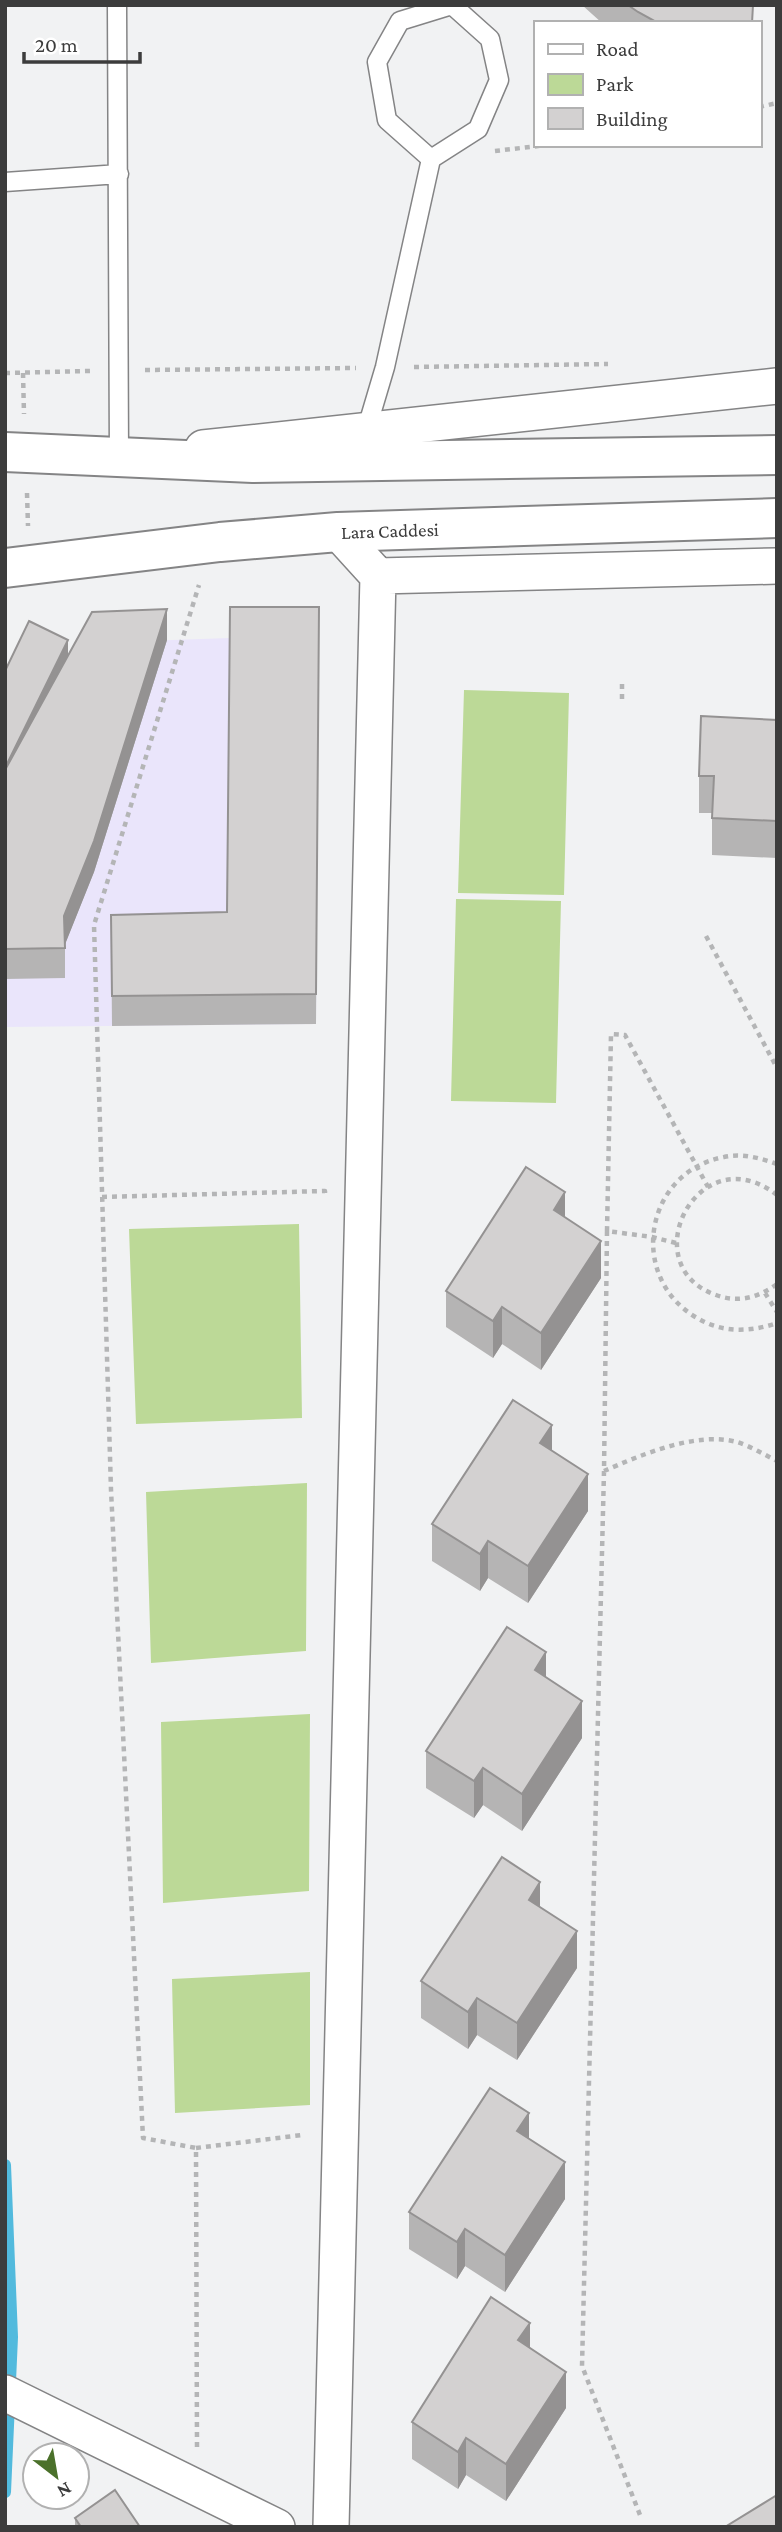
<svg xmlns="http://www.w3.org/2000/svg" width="782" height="2532" font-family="'Crimson Pro',serif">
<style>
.commercial{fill:#eae5fb}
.green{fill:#bcd997}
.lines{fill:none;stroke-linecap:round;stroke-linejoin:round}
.stream{stroke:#52badd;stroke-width:12}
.lane-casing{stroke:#848485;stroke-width:21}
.street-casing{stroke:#848485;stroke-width:38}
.primary-casing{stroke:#848485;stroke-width:42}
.path{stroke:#b4b5b6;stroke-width:4.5;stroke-dasharray:5 5;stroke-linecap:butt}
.lane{stroke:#fff;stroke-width:18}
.street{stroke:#fff;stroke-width:35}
.primary{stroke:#fff;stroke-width:38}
.wall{fill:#b5b4b4}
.shaded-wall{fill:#949292}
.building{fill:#d3d1d1;stroke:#949292;stroke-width:2}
.labels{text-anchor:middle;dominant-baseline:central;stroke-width:7;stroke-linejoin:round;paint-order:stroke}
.street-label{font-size:19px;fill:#3c3c3c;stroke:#fff}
</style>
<rect width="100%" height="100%" fill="#f1f2f3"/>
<!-- commercial -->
<path class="commercial" d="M230,638H319L316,1024L5,1027V796L86,643Z"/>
<!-- green -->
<path class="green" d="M464,690L569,693L564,895L458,893Z
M456,899L561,901L556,1103L451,1101Z
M299,1224L302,1418L136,1424L129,1229Z
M307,1483L306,1651L151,1663L146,1492Z
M310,1714L309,1891L163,1903L161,1722Z
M310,1972V2105L175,2113L172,1979Z"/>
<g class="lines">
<!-- stream -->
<path class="stream" d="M5,2165L12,2337L5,2492"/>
<defs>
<path id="lane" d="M117,5L119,457
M452,5L490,39L499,80L478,129L431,159L387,120L377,62L400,21Z
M5,182L119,174
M366,431L385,367L431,159"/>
<path id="street" d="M203,448L777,386
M338,532L378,576L777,566
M5,2393L277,2527
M331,2527L378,576"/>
<g id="primary">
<path d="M5,452L253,463L777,455"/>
<path id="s1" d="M5,568L220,542L338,532L777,518"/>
</g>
</defs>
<!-- lane casing -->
<use href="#lane" class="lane-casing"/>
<!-- street casing -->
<use href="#street" class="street-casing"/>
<!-- primary casing -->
<use href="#primary" class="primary-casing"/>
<!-- path -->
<path class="path" d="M203,5V6
M759,107L777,103
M495,151L547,145
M414,367L608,364
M145,370L356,368
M5,373L90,371
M23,373L24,414
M27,493L28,526
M622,699V681
M706,936L777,1068
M777,1164C760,1158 742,1153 724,1157C643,1172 627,1280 699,1319C723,1333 751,1332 777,1323
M777,1195C698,1134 632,1266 716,1295C738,1303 758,1298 777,1284
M102,1197L325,1191V1194
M607,1231L604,1471L582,2366L640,2515
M676,1243L652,1237L607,1231L611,1034L625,1035L708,1187
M765,1293L777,1312
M604,1471C641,1455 696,1431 737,1442C750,1446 765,1455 777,1461
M196,2148L302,2135
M197,2447L196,2148L143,2138L111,1490L94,925L199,585"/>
<!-- lane -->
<use href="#lane" class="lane"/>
<!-- street -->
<use href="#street" class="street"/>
<!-- primary -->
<use href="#primary" class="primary"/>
</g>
<!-- wall -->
<path class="wall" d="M582,5H753V23H602Z
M319,607L316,1024L112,1026L111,915L227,912Z
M167,640L94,872L65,944V978L5,979V671L68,656Z
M777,720V858L712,855V813H699V776Z
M601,1278L541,1370L502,1344L493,1358L446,1327V1291Z
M588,1511L528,1603L488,1578L480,1591L432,1561V1524Z
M582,1738L522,1831L483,1805L474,1818L426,1788V1751Z
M577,1968L517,2060L477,2035L468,2049L421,2018V1981Z
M529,2139L565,2199L505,2292L465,2266L457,2279L409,2249V2212Z
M530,2348L566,2408L506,2501L466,2475L458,2489L412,2459V2422Z
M75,2518L140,2527H75Z"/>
<!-- shaded-wall -->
<path class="shaded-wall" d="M167,609V640L94,872L64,947V916Z
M68,640V658L5,786V768Z
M565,1192V1229L554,1210Z
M601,1241V1278L541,1370V1333Z
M502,1307V1344L493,1358V1321Z
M552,1425V1462L540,1443Z
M588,1474V1511L528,1603V1566Z
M488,1541V1578L480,1591V1554Z
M546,1652V1689L535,1670Z
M582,1701V1738L522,1831V1794Z
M483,1768V1805L474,1818V1781Z
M540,1882V1919L529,1900Z
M577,1931V1968L517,2060V2023Z
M477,1998V2035L468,2049V2012Z
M529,2113V2150L517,2131Z
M565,2162V2199L505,2292V2255Z
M465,2229V2266L457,2279V2242Z
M530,2323V2360L518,2340Z
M566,2372V2408L506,2501V2464Z
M466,2438V2475L458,2489V2452Z"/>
<!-- building -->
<path class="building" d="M628,5H753L752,23H658L638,12Z
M230,607H319L316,994L112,996L111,915L227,912Z
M167,609L94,841L64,916L65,948L5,949V770L92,612Z
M29,621L68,640L5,768V671Z
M701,716L777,720V821L712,818L714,776H699Z
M526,1167L565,1192L554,1210L601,1241L541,1333L502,1307L493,1321L446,1291Z
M513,1400L552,1425L540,1443L588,1474L528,1566L488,1541L480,1554L432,1524Z
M507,1627L546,1652L535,1670L582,1701L522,1794L483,1768L474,1781L426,1751Z
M502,1857L540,1882L529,1900L577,1931L517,2023L477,1998L468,2012L421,1981Z
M490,2088L529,2113L517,2131L565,2162L505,2255L465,2229L457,2242L409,2212Z
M491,2297L530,2323L518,2340L566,2372L506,2464L466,2438L458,2452L412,2422Z
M115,2490L140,2527H81L75,2518Z
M777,2495V2527H725Z"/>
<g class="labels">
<!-- street labels -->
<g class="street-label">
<text stroke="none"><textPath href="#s1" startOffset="387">Lara Caddesi</textPath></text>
</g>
</g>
<!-- border -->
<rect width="782" height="2532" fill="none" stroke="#3c3c3c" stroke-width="14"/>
<!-- legend -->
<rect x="534" y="21" width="228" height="126" fill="#ffffff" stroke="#b1b1b1" stroke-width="2"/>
<rect x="548" y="44" width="35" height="10" fill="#ffffff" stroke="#b1b1b1" stroke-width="2"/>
<text x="596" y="56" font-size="21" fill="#3c3c3c">Road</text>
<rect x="548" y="74" width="35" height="21" fill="#bcd997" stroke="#b1b1b1" stroke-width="2"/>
<text x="596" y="91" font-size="21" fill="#3c3c3c">Park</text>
<rect x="548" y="108" width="35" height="21" fill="#d3d1d1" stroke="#b1b1b1" stroke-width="2"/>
<text x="596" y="126" font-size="21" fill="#3c3c3c">Building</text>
<!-- north arrow -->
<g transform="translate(56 2476) rotate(149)"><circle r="33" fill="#ffffff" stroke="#b1b1b1" stroke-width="2"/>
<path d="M0-5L12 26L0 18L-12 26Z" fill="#4b712b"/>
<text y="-10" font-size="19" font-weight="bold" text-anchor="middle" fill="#3c3c3c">N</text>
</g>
<!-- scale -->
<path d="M24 52v10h116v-10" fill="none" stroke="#3c3c3c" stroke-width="3.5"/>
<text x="35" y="52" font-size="21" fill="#3c3c3c" stroke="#ffffff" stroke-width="5" paint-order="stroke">20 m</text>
</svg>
